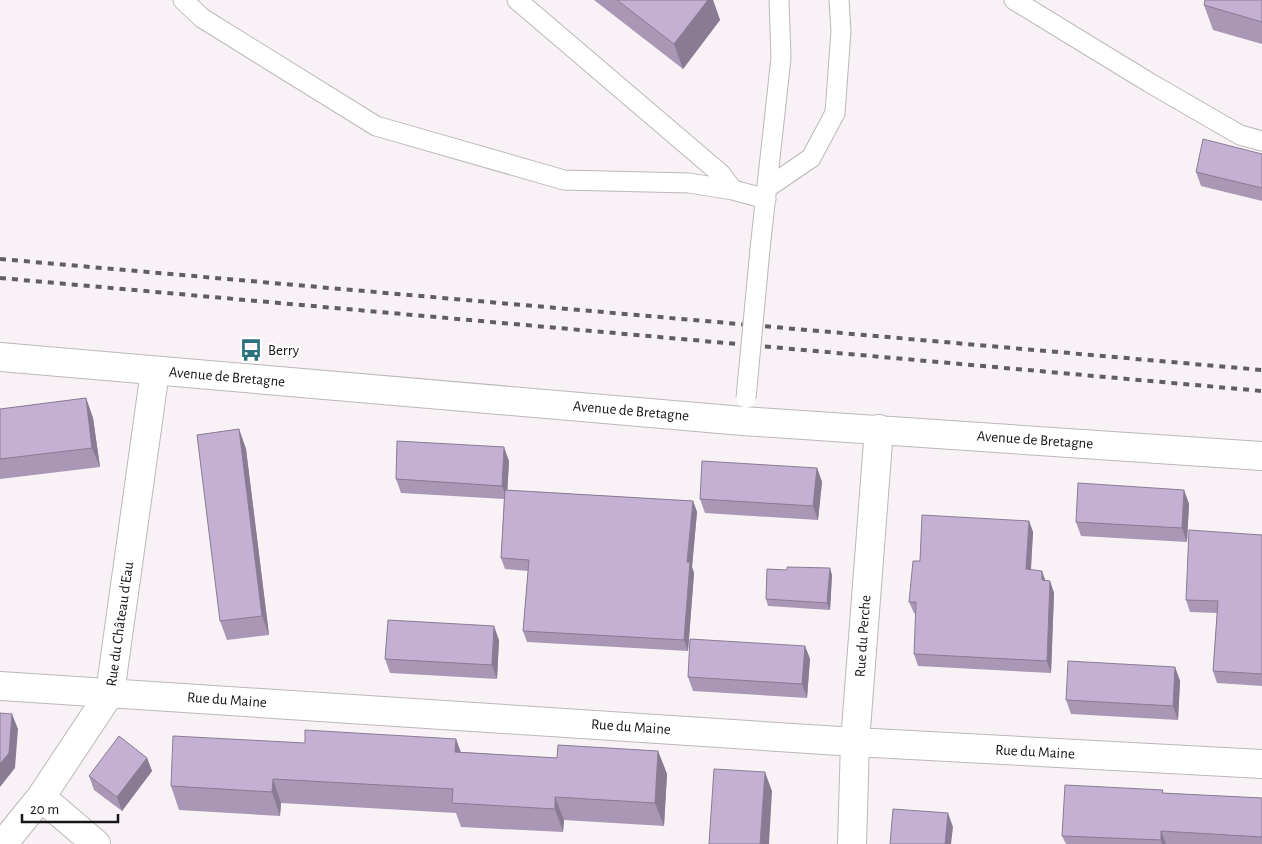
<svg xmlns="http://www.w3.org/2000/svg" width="1262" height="844" font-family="'Alegreya Sans',sans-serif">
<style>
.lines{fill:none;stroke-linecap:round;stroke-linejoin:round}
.service-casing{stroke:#bcb7ba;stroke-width:21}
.minor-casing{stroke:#bcb7ba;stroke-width:30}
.service{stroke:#fff;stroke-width:19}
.minor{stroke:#fff;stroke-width:28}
.rail{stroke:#615e61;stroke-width:4;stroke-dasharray:6 6;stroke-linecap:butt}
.service-bridge-casing{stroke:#bcb7ba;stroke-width:21;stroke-linecap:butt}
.service-bridge{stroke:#fff;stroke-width:19}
.wall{fill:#a997b5}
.shaded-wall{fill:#897b93}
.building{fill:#c4b0d2;stroke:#897b93}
.labels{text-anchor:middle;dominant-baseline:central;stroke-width:4;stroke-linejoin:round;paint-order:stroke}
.poi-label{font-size:15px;fill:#171517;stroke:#fff;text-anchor:start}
.street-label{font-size:15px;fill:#171517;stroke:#fff}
</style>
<rect width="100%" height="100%" fill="#f8f2f6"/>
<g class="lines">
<defs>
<path id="service" d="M183,0L202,18L376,126L564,180L689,183L733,190L766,199
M517,0L721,174L733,190
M1014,0L1150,83L1240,135L1262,141
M767,188L811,158L835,113L841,31L839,0
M760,249L781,58L779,0"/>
<path id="minor" d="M0,357L743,421L1262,456
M0,686L855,742L1262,764
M41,797L96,844
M3,844L41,797L110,693L155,371
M852,844L855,742L879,429"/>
</defs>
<!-- service casing -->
<use href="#service" class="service-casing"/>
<!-- minor casing -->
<use href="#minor" class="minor-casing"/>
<!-- service -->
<use href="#service" class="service"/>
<!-- minor -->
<use href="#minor" class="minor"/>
<!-- rail -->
<path class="rail" d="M0,259L1262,370
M0,278L1262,391"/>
<defs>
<path id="service-bridge" d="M746,398L760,249"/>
</defs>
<!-- service-bridge casing -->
<use href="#service-bridge" class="service-bridge-casing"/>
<!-- service-bridge -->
<use href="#service-bridge" class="service-bridge"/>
</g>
<!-- wall -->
<path class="wall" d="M594,0H713L720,20L683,69Z
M1262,0V44L1213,30L1204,5Z
M1262,154V201L1201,186L1196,172Z
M86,398L93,418L100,467L0,479V409Z
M239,429L246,449L269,635L227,640L220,621Z
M509,461L507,490L693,501L697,512L692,567L694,573L688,651L527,642L523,631L528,571L505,569L501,558L504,499L401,493L396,479Z
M817,468L822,482L818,520L705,513L700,499Z
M1184,490L1189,504L1187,542L1081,536L1076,522Z
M1029,521L1033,532L1031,570L1046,581H1050L1054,593L1051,673L918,666L914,654L916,614L914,613L909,602L920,561Z
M1262,535V686L1217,683L1213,671L1217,613L1190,612L1186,600Z
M832,575L830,610L768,606L766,599Z
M499,640L497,679L390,673L385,659Z
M805,646L810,659L807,698L693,691L688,677Z
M1175,667L1180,681L1178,720L1071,714L1066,700Z
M456,739L461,752L557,758L658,751L667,774L664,826L564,820L563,832L461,827L456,813L281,803L280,816L179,810L171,786L305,743Z
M147,758L152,771L122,811L94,790L89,776Z
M1164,793L1262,798V844H1066L1062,836Z"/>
<!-- shaded-wall -->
<path class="shaded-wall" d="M708,0H713L720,20L683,69L674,44Z
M86,398L93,418L100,467L92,448Z
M239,429L246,449L269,635L262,616Z
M504,447L509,461L507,499L502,486Z
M817,468L822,482L818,520L813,506Z
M1184,490L1189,504L1187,542L1182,528Z
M693,501L697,512L692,567L694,573L688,651L684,640L687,562Z
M1029,521L1033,532L1030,581L1026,569Z
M830,568L832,575L830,610L827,603Z
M1042,571L1046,582L1042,580Z
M1050,581L1054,593L1051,673L1047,661Z
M494,626L499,640L497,679L492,665Z
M805,646L810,659L807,698L802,684Z
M1175,667L1180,681L1178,720L1173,706Z
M12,714L18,729L15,768L0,787V764Z
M456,739L464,763L455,752Z
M658,751L667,774L664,826L655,803Z
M147,758L152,771L122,811L117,797Z
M765,772L772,791L769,844H760Z
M273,779L281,803L280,816L272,792Z
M555,797L564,820L563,832L555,809Z
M948,813L953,827L951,844H945Z
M1161,831L1166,844H1162L1161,840Z"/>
<!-- building -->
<path class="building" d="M617,0H708L674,44Z
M1205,0H1262V22L1204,5Z
M1203,139L1262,154V188L1196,172Z
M86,398L92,448L0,459V409Z
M239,429L262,616L220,621L197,435Z
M397,441L504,447L502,486L396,479Z
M702,461L817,468L813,506L700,499Z
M1078,483L1184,490L1182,528L1076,522Z
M505,490L693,501L687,562H690L684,640L523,631L529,560L501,558Z
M922,515L1029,521L1026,569L1042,571V580L1050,581L1047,661L914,654L916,602H909L913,561H920Z
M1189,530L1262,535V674L1213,671L1218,601L1186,600Z
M787,567L830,568L827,603L766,599L767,569L787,570Z
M388,620L494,626L492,665L385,659Z
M690,639L805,646L802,684L688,677Z
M1068,661L1175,667L1173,706L1066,700Z
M0,713L12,714L9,753L0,764Z
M305,730L456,739L455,752L557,758L558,745L658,751L655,803L555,797V809L452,803L453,789L273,779L272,792L171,786L173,736L305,743Z
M119,736L147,758L117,797L89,776Z
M714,769L765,772L760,844H709Z
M1065,785L1163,790L1162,793L1262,798V837L1161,831V840L1062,836Z
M893,809L948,813L945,844H890Z"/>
<!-- icons -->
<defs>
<symbol id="bus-bare" viewBox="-9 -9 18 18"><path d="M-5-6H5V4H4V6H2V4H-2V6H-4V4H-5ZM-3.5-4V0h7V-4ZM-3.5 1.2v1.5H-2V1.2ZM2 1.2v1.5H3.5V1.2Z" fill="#2b727e" stroke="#fff" stroke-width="2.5" paint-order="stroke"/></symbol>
</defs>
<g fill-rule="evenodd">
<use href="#bus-bare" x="235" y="334" width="32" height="32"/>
</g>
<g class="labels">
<!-- poi labels -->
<g class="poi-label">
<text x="268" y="350">Berry</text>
</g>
<!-- street labels -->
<g class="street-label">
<text transform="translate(227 377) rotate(5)">Avenue de Bretagne</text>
<text transform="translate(631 411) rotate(5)">Avenue de Bretagne</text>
<text transform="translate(1035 440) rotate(4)">Avenue de Bretagne</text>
<text transform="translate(120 624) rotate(-82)">Rue du Château d'Eau</text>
<text transform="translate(863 636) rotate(-86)">Rue du Perche</text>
<text transform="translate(227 700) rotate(4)">Rue du Maine</text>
<text transform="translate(631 727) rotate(4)">Rue du Maine</text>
<text transform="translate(1035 752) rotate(3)">Rue du Maine</text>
</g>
</g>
<!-- scale -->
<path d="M22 814v8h96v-8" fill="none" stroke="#171517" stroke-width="2.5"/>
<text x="30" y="814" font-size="15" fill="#171517" stroke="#ffffff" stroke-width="4" paint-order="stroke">20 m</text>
</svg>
